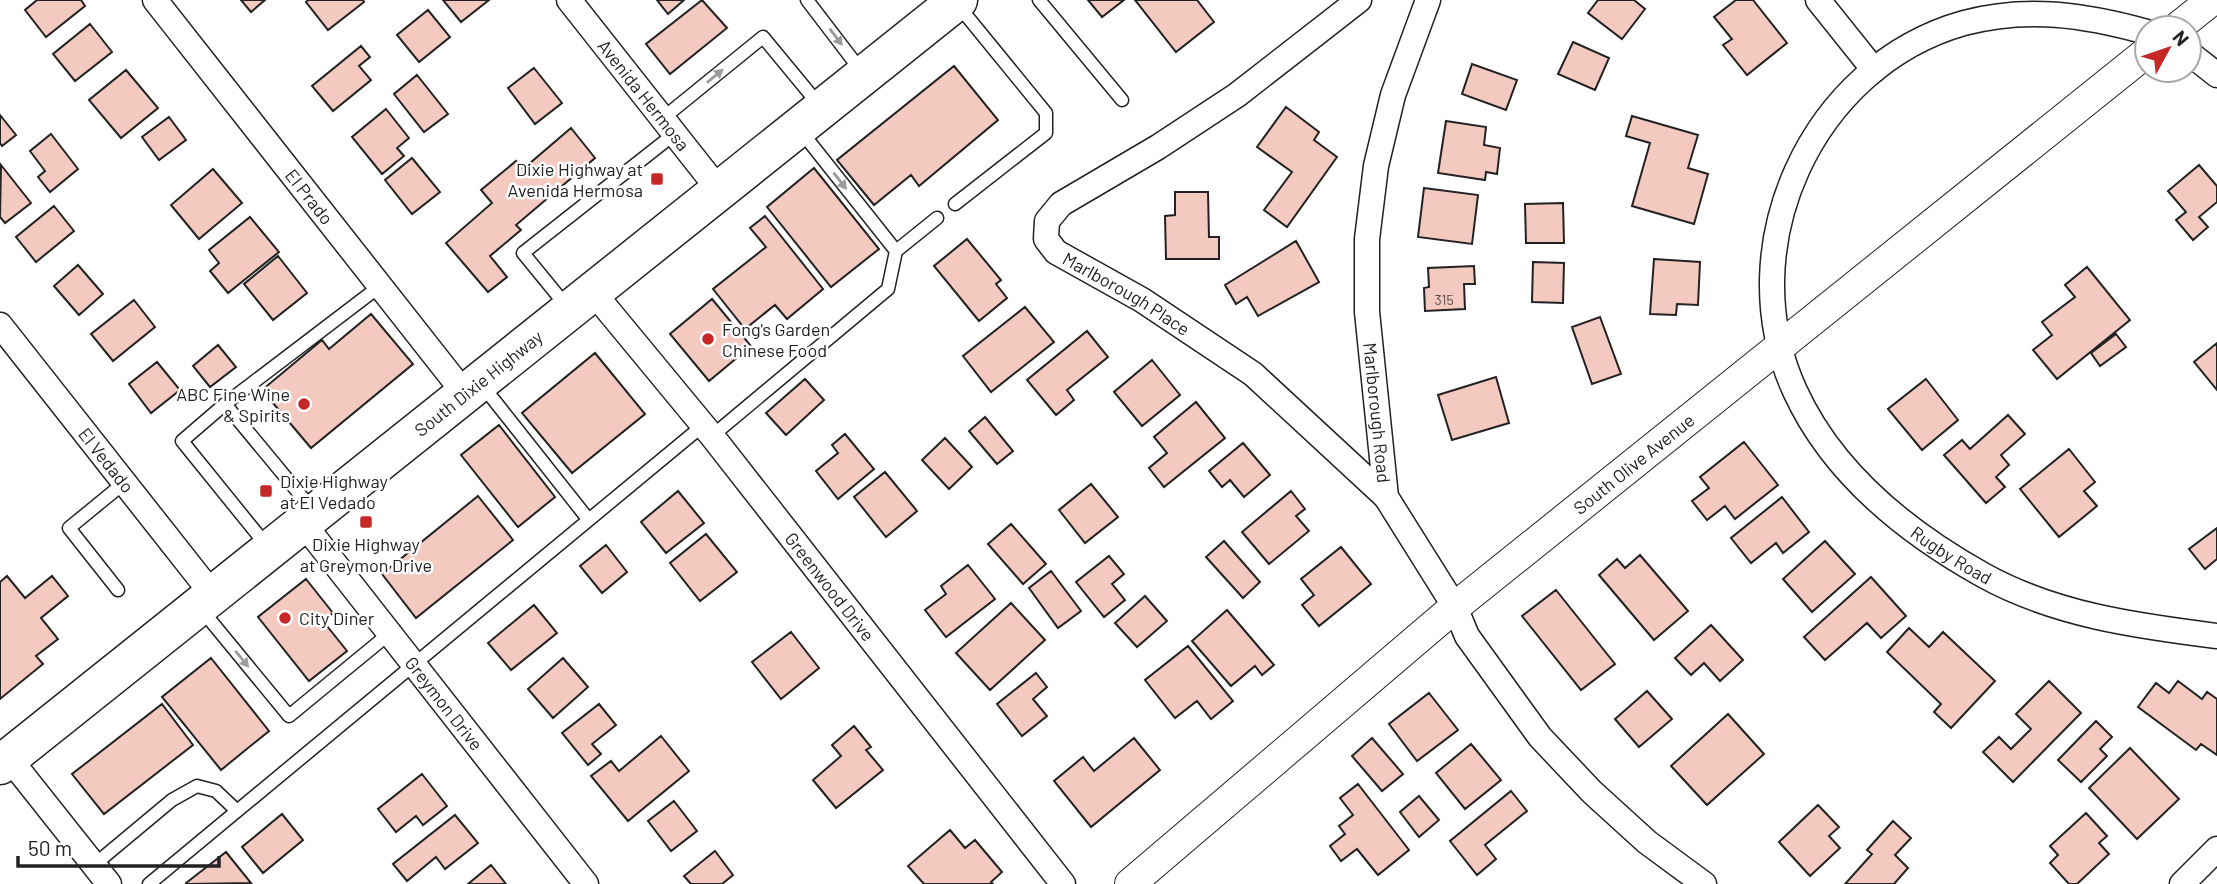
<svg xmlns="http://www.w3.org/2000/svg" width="2217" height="884" font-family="Barlow,sans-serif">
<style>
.building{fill:#f3c9c0;stroke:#222;stroke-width:2}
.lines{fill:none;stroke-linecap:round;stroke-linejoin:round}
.service-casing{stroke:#222;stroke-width:15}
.minor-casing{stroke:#222;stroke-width:27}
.tertiary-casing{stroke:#222;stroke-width:32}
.primary-casing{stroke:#222;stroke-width:41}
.service{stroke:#fff;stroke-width:12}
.minor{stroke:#fff;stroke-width:24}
.tertiary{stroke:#fff;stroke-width:30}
.primary{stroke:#fff;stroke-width:38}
.oneway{fill:#9c9c9c}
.poi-dot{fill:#c62828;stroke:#fff;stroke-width:2.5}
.labels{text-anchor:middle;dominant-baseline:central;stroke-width:5;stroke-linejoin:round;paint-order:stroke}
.number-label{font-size:14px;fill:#564c4a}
.street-label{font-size:18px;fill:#222;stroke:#fff}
.poi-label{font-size:18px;fill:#222;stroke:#fff;text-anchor:start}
</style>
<rect width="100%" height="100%" fill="#fff"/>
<!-- building -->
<path class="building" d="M37,0H81L85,6L46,37L25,10Z
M241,0H265L251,12Z
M308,0H363L364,2L328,30L306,2Z
M443,0H489L461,22Z
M657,0H684L668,14Z
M702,0L727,28L670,74L646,44Z
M1088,0H1124L1102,17Z
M1135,0H1197L1214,22L1176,52Z
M1598,0H1634L1645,9L1622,39L1588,13Z
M1736,0H1753L1787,43L1747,75L1723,45L1732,39L1714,17Z
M428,10L450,37L419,62L397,35Z
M90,24L112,52L75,81L53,54Z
M1573,42L1609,58L1595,90L1558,74Z
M361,46L370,57L359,66L371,80L333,111L312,86Z
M1472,64L1517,80L1506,110L1462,94Z
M954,66L998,120L919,186L911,175L874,205L837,160Z
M534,68L562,103L535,124L508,88Z
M126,70L158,108L121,138L89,100Z
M417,75L448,114L424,132L394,94Z
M1286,107L1319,132L1314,140L1337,157L1287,227L1264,210L1292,172L1257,147Z
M386,109L409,138L397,148L404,156L382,174L352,137Z
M0,115L16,135L2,146L0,143Z
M1632,116L1698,135L1688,168L1708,174L1694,224L1632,206L1650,143L1626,136Z
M169,117L186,140L159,160L142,137Z
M1446,121L1486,127L1484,145L1500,148L1497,174L1486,172L1485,180L1438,173Z
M571,128L595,158L516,225L521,230L490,256L507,277L488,292L446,243L492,203L481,190L516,161L523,169Z
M51,134L78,169L50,192L38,177L45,171L30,151Z
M412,158L440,192L412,214L385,180Z
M1,165L31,203L5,223L0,217Z
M2199,165L2217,186V202L2199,217L2208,227L2193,240L2176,220L2186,212L2168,191Z
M814,168L879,249L831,287L767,207Z
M213,169L242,203L199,239L171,205Z
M1424,188L1478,195L1472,244L1418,237Z
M1175,192H1208L1209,237H1219V259H1166L1165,216L1175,215Z
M1563,203L1564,243H1526L1525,204Z
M54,206L74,231L36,262L16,237Z
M765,216L823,289L787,319L775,305L745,329L713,289L766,247L750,228Z
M250,217L279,252L228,293L210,271L219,263L209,250Z
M967,239L1001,280L996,284L1007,298L979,321L934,266Z
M1296,241L1319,282L1258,316L1247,297L1236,304L1225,285Z
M278,256L307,293L273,320L244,284Z
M1654,259L1700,262L1698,305L1677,304L1676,315L1650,314Z
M1533,262L1564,263L1563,303L1532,302Z
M78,265L103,294L79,315L54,286Z
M1474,266L1475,284H1464L1465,309L1425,311L1424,288L1429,287L1428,268Z
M2087,267L2130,320L2057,379L2033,350L2052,335L2042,322L2075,297L2065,285Z
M712,299L751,346L709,381L670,334Z
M134,300L155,327L113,361L91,334Z
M1025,307L1054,342L991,392L963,356Z
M371,314L413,364L311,448L262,390L322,340L329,349Z
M1600,317L1621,374L1592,384L1572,327Z
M1087,331L1108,357L1067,390L1074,400L1056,415L1027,380Z
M2116,334L2126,347L2100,366L2091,353Z
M2217,343V390L2194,362Z
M218,345L236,367L210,387L193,366Z
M595,353L645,414L572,473L522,413Z
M1152,360L1180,395L1142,426L1114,392Z
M157,362L180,390L151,413L129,384Z
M1496,377L1509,423L1452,440L1438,395Z
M805,379L824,400L786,435L766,413Z
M1926,379L1958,420L1922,450L1888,409Z
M1196,402L1225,438L1164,487L1149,468L1167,453L1154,437Z
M2008,415L2025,434L2001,455L2009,465L1996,477L2005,487L1986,503L1944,455L1962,440L1970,449Z
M985,417L1013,451L997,464L969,431Z
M499,425L555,497L518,527L461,455Z
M845,434L874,469L838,499L816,471L838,453L832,445Z
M945,438L972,467L949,489L922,460Z
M1744,442L1778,485L1735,519L1725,506L1707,520L1692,501L1709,488L1700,477Z
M1243,443L1270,475L1244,497L1230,480L1222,487L1209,471Z
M2069,449L2095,482L2084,491L2097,506L2059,537L2020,489Z
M885,472L917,511L886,537L854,497Z
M1091,484L1118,517L1085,543L1059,510Z
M678,491L704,523L666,553L641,522Z
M1291,491L1305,509L1296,516L1309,531L1269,564L1242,532Z
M478,496L513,540L416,618L382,574Z
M1782,497L1809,532L1783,553L1776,543L1751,563L1731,538Z
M1011,524L1046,564L1023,584L988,544Z
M2217,528V559L2205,569L2189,549Z
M706,534L737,572L700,601L670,563Z
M1224,541L1260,582L1243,598L1206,557Z
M1825,541L1855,574L1812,612L1783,579Z
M606,545L627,572L602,593L580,566Z
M1341,547L1371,584L1319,626L1302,605L1314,595L1301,579Z
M1640,555L1688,611L1654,640L1599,575L1617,559L1625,568Z
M1109,556L1124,574L1112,584L1125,600L1104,617L1076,582Z
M968,565L995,599L946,637L925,610L946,594L941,586Z
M1051,571L1081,611L1058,628L1029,588Z
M7,576L25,598L52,576L68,596L41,618L58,639L36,656L43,664L0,699V582Z
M1871,577L1906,616L1881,638L1867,623L1825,660L1804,637Z
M306,579L333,613L323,621L347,651L309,681L258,617Z
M1556,590L1615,664L1581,690L1522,616Z
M1145,596L1167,621L1137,647L1115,623Z
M1011,603L1045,640L990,690L956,653Z
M534,605L557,633L511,670L488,643Z
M1227,610L1274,665L1262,675L1255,666L1231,686L1192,641Z
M1711,625L1743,660L1720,681L1704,663L1691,675L1675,658Z
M1909,628L1929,647L1943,632L1995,681L1951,728L1934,712L1941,704L1887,652Z
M791,632L819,668L781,699L752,662Z
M1188,646L1233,701L1211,719L1197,701L1175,718L1145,680Z
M211,658L269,731L221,770L162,697Z
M563,658L588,687L553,718L528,689Z
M1036,673L1047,687L1033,699L1047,716L1022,736L997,704Z
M2049,681L2081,713L2013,782L1983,752L1999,737L2011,749L2031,729L2016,714Z
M2178,681L2202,699L2207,692L2217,699V755L2201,744L2196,750L2138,707L2156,683L2169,693Z
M1647,691L1672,719L1639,747L1615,719Z
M1429,693L1458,730L1417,761L1389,724Z
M162,704L193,745L104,814L72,774Z
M599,704L616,725L592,744L601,754L588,765L562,733Z
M1728,714L1764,754L1707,805L1671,766Z
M2096,721L2112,737L2100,749L2107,756L2081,782L2058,760Z
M854,726L871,747L866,750L883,770L836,808L813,780L841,756L832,745Z
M661,736L689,771L628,821L591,776L611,761L619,771Z
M1134,738L1160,770L1091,827L1054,781L1083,757L1094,771Z
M1372,738L1403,774L1382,791L1352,756Z
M1471,744L1501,780L1465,809L1436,773Z
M2130,748L2179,799L2137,839L2089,788Z
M422,774L447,806L423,825L416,816L396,832L378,809Z
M1358,784L1409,850L1378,875L1357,849L1341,861L1330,846L1345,834L1339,826L1353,815L1340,798Z
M1511,791L1527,811L1485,845L1496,859L1477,875L1450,841Z
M1419,796L1439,820L1419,837L1400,812Z
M674,801L697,831L671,851L648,821Z
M1818,805L1839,827L1829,836L1840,848L1810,876L1779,842Z
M2086,813L2107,836L2099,843L2109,854L2077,884H2069L2050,863L2058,855L2050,846Z
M282,814L303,840L263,873L242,847Z
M455,815L478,843L445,869L436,857L407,881L393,864Z
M1893,821L1911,838L1895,855L1908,868L1894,884H1845L1872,854L1867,850Z
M950,830L965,848L975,840L1002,872L991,882L993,884H924L908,866Z
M715,851L733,875L722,884H691L684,876Z
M226,852L251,883L187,884L186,883Z
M491,865L506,884H468Z"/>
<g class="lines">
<defs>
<path id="service" d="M807,0L862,72
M1039,0L1122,100
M662,119L763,37L820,106
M800,130L896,251
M955,204L1046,133V113L957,4
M568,308L523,253L673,135
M482,385L588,519
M225,404L380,286
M712,436L888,289L896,251L937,218
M267,546L182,441L225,404L312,509
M118,590L69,528L124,483
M201,609L289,716L390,633
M237,811L701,427
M94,865L172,800L197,786L216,791L237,811L149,884"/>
<g id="minor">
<path id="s1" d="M155,0L465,394"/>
<path id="s2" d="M569,0L719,190"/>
<path id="s3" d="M1359,0L1237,95L1158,147L1061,204L1047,221L1046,239L1056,252L1142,300L1253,374L1386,497"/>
<path id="s4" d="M1428,0L1393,95L1376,166L1367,239V312L1386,497L1455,607L1467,636L1540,737L1592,792L1647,842L1704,884"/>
<path d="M1818,0L1874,70"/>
<path id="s5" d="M2147,32C2085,15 2027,6 1964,23C1811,66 1729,248 1795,391C1832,472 1906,532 1983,575C2055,615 2137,626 2217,636"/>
<path d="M2189,53L2217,75"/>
<path id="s6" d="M593,292L712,436L1063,884"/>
<path id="s7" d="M0,325L213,595"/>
<path id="s8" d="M303,523L586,884"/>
<path d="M9,758L109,884"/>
<path d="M2182,884L2217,849"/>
</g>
<g id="tertiary">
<path d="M2177,28L2212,0"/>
<path id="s9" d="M1130,884L1455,607L2147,52"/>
</g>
<g id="primary">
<path id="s10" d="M0,765L958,0"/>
</g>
</defs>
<!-- service casing -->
<use href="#service" class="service-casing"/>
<!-- minor casing -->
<use href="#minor" class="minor-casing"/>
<!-- tertiary casing -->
<use href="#tertiary" class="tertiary-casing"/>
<!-- primary casing -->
<use href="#primary" class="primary-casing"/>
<!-- service -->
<use href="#service" class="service"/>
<!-- minor -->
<use href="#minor" class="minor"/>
<!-- tertiary -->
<use href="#tertiary" class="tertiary"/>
<!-- primary -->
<use href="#primary" class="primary"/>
</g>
<!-- one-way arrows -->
<defs><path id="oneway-solid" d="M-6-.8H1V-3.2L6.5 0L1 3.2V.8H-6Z" transform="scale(1.75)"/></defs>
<g class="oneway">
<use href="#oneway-solid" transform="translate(836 37) rotate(53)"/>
<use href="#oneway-solid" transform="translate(715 76) rotate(-39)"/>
<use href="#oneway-solid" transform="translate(840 181) rotate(52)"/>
<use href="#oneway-solid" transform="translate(242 659) rotate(51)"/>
</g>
<!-- markers -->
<g class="poi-dot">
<rect x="650" y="172" width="14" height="14" rx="3.5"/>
<circle cx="708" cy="339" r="7"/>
<circle cx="304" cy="404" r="7"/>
<rect x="259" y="484" width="14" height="14" rx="3.5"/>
<rect x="359" y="515" width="14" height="14" rx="3.5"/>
<circle cx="285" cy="618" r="7"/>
</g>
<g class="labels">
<!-- number labels -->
<g class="number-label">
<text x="1444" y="299">315</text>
</g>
<!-- street labels -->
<g class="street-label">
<text stroke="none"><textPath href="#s2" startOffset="121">Avenida Hermosa</textPath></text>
<text stroke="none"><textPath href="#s1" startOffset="250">El Prado</textPath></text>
<text stroke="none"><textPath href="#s3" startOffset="500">Marlborough Place</textPath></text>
<text stroke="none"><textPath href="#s10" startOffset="612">South Dixie Highway</textPath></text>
<text stroke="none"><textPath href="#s4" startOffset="422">Marlborough Road</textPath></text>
<text stroke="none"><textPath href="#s7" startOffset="172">El Vedado</textPath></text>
<text stroke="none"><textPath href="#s9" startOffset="656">South Olive Avenue</textPath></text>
<text stroke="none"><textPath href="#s5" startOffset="873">Rugby Road</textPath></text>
<text stroke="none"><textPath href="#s6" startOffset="378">Greenwood Drive</textPath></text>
<text stroke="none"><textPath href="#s8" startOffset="229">Greymon Drive</textPath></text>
</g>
<!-- poi labels -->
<g class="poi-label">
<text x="643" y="169" text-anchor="end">Dixie Highway at<tspan x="643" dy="21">Avenida Hermosa</tspan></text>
<text x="722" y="329">Fong's Garden<tspan x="722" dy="21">Chinese Food</tspan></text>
<text x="290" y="394" text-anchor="end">ABC Fine Wine<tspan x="290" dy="21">&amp; Spirits</tspan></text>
<text x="280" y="481">Dixie Highway<tspan x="280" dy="21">at El Vedado</tspan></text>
<text x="366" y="544" text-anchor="middle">Dixie Highway<tspan x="366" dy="21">at Greymon Drive</tspan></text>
<text x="299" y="618">City Diner</text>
</g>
</g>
<!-- north arrow -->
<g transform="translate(2168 49) rotate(50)"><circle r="33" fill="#ffffff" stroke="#a7a7a7" stroke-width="2"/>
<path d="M0-5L12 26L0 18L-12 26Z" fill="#c62828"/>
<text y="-10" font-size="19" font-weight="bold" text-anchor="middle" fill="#222222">N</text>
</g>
<!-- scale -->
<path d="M18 856v10h201v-10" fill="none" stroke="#222222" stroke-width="3.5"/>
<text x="28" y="856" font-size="21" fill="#222222" stroke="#ffffff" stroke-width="5" paint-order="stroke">50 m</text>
</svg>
